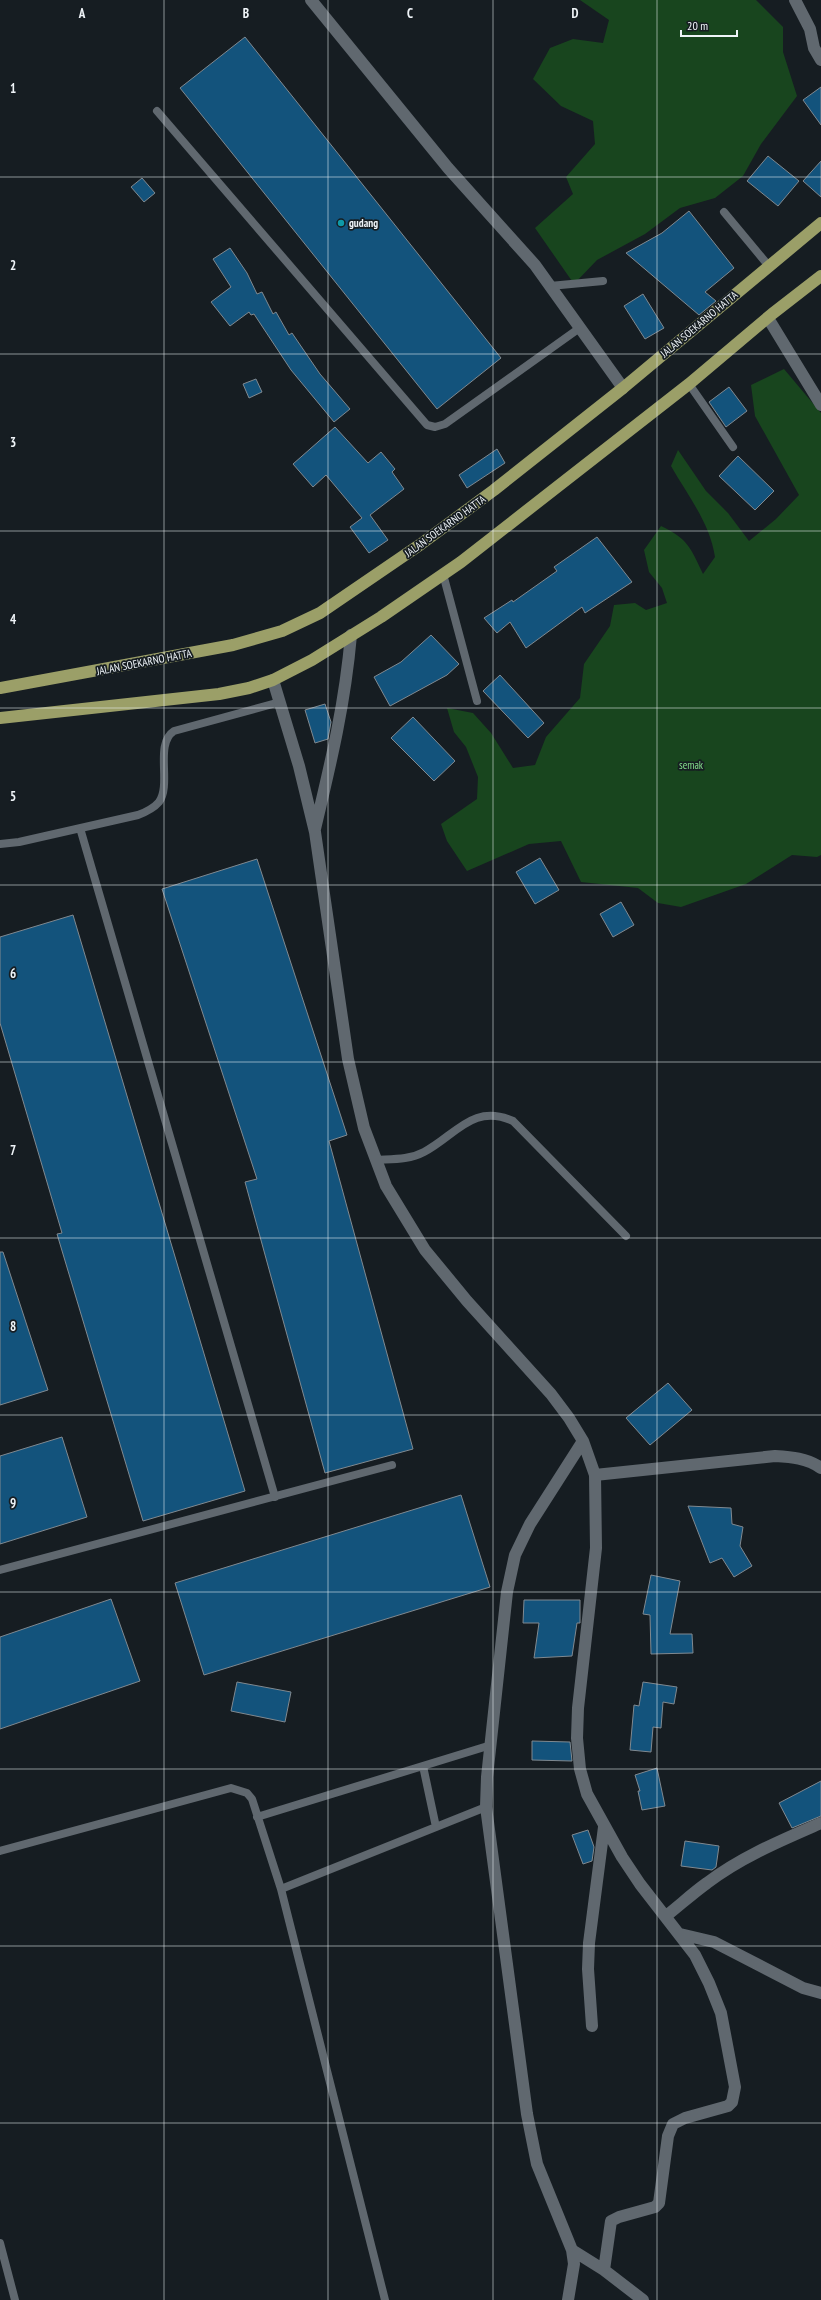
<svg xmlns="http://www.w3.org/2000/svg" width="821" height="2300" font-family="'PT Sans Narrow',sans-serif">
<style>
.green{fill:#18451e}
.building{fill:#13537c;stroke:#808990}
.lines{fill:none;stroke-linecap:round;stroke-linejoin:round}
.service{stroke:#60686f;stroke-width:8}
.minor{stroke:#60686f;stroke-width:12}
.trunk{stroke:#9b9f68;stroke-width:12}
.grid{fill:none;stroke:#eff4f8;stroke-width:1;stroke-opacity:0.55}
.culture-dot{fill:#0f9aa8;stroke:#161d22;stroke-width:1.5}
.labels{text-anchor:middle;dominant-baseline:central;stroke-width:3.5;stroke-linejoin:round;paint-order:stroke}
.poi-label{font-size:11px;font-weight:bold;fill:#eff4f8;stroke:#161d22;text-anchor:start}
.street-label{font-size:11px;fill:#eff4f8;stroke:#161d22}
.park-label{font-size:11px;fill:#83de8b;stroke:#161d22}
.grid-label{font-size:13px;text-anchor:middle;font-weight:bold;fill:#eff4f8;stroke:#161d22;stroke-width:3.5;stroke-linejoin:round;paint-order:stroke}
</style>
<rect width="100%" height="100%" fill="#161d22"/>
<!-- green -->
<path class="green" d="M580,0H756L783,27V52L797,96L761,144L743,176L715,198L680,208L645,234L597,260L574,284L535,228L573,194L566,177L595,144L593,121L561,106L533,79L550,48L573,39L603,43L609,20Z
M784,369L821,413V855L817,857L792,855L746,884L681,907L658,903L638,888L581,882L561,841L529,844L467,871L447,841L441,824L477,799L478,777L466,747L454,732L447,708L473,713L491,733L513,768L535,765L546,737L580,698L584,664L610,626L614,605L635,603L646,610L667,603L662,588L649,572L644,550L661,526C687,538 691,548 703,574L715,557C710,523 688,496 671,466L678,450L706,491L728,513L749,541L776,519L799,495L755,416L751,385Z"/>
<!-- building -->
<path class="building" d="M245,37L501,358L437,409L180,88Z
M821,87V125L803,100Z
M768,156L799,181L778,206L747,181Z
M821,161V197L803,181Z
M142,178L155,193L144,202L131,187Z
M689,211L734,268L705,292L716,301L699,315L626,253L662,233Z
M230,248L247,273L257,294L262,292L273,314L276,312L289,335L292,333L320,374L350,409L334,422L291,370L254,314L251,315L249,312L230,326L211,302L231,287L213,259Z
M643,294L664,328L645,339L624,306Z
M256,379L262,392L249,398L243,384Z
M729,387L747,411L726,427L709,402Z
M335,427L368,463L381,452L395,469L392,472L404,489L370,515L388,540L369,553L350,527L362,518L326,475L313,487L293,464Z
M497,449L505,463L467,488L459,475Z
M738,456L774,491L755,510L719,476Z
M597,537L632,582L585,613L582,607L526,648L510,622L497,633L484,618L512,600L513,602L557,571L554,567Z
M431,635L459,664L447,675L390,706L374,677L401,662Z
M500,675L544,723L528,738L483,691Z
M325,704L331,722L328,739L315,743L305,710Z
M413,717L455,761L434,781L391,738Z
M540,858L559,890L535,904L516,872Z
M257,859L347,1135L329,1141L413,1449L325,1473L245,1182L257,1179L162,889Z
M621,902L634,925L613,937L600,914Z
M73,915L245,1491L143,1521L57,1234L62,1233L0,1023V937Z
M0,1252H3L48,1390L0,1405Z
M668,1383L692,1410L650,1445L626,1418Z
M62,1437L87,1517L0,1544V1456Z
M461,1495L490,1587L204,1675L175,1583Z
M688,1506L731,1508L732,1524L743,1527L740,1546L752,1566L734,1577L722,1558L710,1563Z
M651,1575L680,1581L670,1634H692L693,1653L651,1654L650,1615L643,1614Z
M111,1599L140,1681L0,1729V1637Z
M524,1600H580V1623H577L572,1656L534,1658L539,1623H523Z
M237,1682L291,1692L285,1722L231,1711Z
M643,1682L677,1687L674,1704L663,1702L661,1728L653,1727L651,1752L630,1750L634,1705L639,1706Z
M532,1741L570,1742L572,1761L532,1760Z
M657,1768L665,1806L642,1810L638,1791H640L635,1775Z
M821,1781V1816L792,1828L779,1803Z
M588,1830L594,1847L592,1861L583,1864L572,1835Z
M685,1841L719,1846L716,1867L712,1870L681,1866Z"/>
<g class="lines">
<!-- service -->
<path class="service" d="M157,111L427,425L435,427L445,424L581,327
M724,212L768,265
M550,286L603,281
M689,384L733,447
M443,574L477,701
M80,828L275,1497
M0,844L19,842L138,815C146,812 153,809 159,802C172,784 154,744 174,731L280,702
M376,1160C393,1159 409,1160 424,1152C456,1135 473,1103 513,1121L626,1236
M0,1570L392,1465
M423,1766L436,1827
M257,1817L491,1745
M0,1851L231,1788L247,1793L252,1799L281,1889
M0,2243L15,2300
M385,2300L281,1889L486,1807"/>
<!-- minor -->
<path class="minor" d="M311,0L448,168L535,265L623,388
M795,0L810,29L814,48L821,60
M768,318L821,405
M273,680L299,766L315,832L348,1059L364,1128L386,1186L425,1250L467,1301L551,1394L569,1418L583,1441L595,1475L775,1456C791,1457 807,1458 821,1468
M315,829C331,762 345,704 351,635
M666,1916C680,1905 693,1893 707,1883C741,1857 782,1840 821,1823
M680,1934L714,1942L803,1988L821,1993
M592,2026L588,1969L589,1943L604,1827
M572,2250L604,2270L611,2221L619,2217L655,2207L659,2203L668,2136L673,2124L685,2118L728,2106L732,2102L735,2087L721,2013L709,1983L695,1955L640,1884L622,1857L587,1794L580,1769L577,1738L578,1708L596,1548L595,1475
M604,2270L643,2300
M568,2300L574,2264L572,2250L537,2164L527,2114L486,1807L487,1777L507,1592L515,1555L530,1524L583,1441"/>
<!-- trunk -->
<path class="trunk" d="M0,688L233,645L282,631L320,613L421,544L494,490L623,388L821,223
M0,718L219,694L249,688L273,680L312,660L381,617L461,562L689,384L772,314L821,276"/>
</g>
<!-- grid -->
<path class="grid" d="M164,0V2300M328,0V2300M493,0V2300M657,0V2300M0,177H821M0,354H821M0,531H821M0,708H821M0,885H821M0,1062H821M0,1238H821M0,1415H821M0,1592H821M0,1769H821M0,1946H821M0,2123H821"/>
<!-- markers -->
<circle class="culture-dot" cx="341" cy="223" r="4"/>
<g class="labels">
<!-- poi labels -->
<g class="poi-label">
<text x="349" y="223">gudang</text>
</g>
<!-- street labels -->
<g class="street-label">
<text transform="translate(699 324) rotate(-40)">JALAN SOEKARNO HATTA</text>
<text transform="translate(445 526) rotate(-36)">JALAN SOEKARNO HATTA</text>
<text transform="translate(144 662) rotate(-11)">JALAN SOEKARNO HATTA</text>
</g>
<!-- park labels -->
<g class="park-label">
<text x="691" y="765">semak</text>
</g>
</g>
<g class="grid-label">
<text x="82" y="18">A</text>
<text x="246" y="18">B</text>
<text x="410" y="18">C</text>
<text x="575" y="18">D</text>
<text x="13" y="93">1</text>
<text x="13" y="270">2</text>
<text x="13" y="447">3</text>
<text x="13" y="624">4</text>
<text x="13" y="801">5</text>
<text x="13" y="978">6</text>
<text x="13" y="1155">7</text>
<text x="13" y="1331">8</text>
<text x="13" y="1508">9</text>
</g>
<!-- scale -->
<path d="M681 30v6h56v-6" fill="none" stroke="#eff4f8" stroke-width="2"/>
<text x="687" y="30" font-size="12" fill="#eff4f8" stroke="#161d22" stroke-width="3" paint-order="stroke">20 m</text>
</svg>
